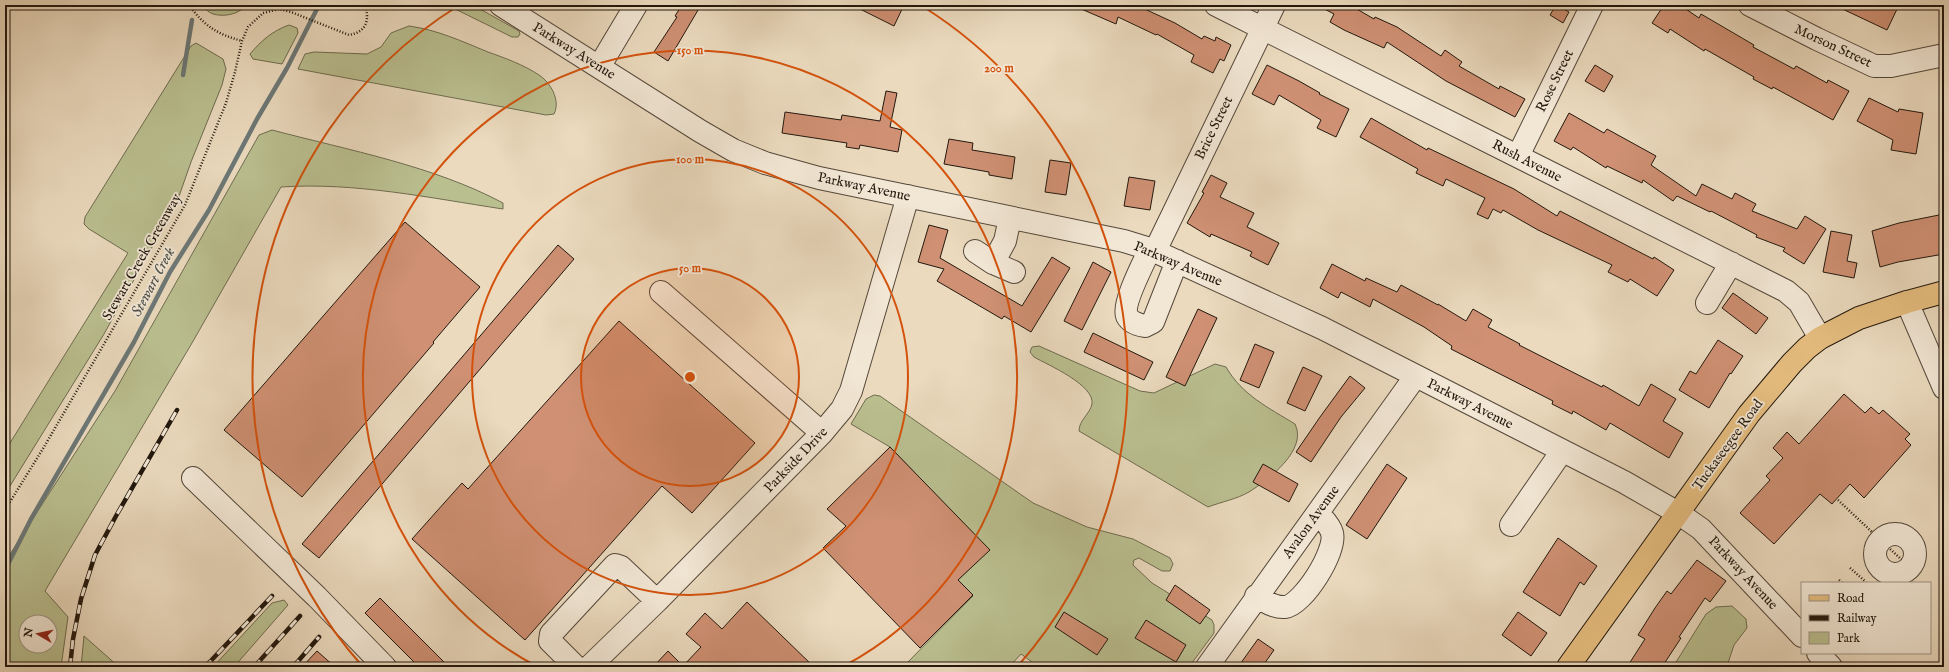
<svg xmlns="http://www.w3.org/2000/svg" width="1949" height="672" font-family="'IM FELL English',serif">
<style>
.green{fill:#babf90;stroke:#6e6c4f;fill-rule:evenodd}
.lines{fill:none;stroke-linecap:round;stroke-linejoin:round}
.stream{stroke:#6c7877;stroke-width:4.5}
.building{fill:#cf9073;stroke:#22180e}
.minor-casing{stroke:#54483a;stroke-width:24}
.major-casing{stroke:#22180e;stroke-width:24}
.path{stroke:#22180e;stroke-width:2.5;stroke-dasharray:1 2;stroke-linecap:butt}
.minor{stroke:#f2e7d5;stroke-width:22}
.major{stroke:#e6bd7f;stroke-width:22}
.rail-casing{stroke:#22180e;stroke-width:4.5}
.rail{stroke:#f2e7d5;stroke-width:3;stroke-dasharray:9;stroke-linecap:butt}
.ring{fill:none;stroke:#d4520c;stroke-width:2}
.labels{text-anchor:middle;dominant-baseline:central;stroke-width:3.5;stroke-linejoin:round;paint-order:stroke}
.street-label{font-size:14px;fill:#22180e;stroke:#f2e7d5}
.water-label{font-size:15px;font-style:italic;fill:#4d504b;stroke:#f2e7d5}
.centre{fill:#d4520c;stroke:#f2e7d5;stroke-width:2}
.ring-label{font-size:12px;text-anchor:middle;font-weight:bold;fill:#d4520c;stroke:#f2e7d5;stroke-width:3.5;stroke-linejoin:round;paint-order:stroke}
</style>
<rect width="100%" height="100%" fill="#ebdabe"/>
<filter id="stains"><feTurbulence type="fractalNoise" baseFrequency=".005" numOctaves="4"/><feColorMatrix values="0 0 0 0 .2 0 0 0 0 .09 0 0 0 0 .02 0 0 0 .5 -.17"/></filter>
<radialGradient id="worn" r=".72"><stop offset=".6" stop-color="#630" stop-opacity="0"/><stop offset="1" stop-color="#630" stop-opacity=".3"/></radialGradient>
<!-- green -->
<path class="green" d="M204,5H247C244,7 242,10 239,11C230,17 207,18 204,5Z
M447,5H473L519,31L520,34L518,37H512Z
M289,25L297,28L298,33L282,64L253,59L250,54C261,41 272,31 289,25Z
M409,26C438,30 461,41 488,52C505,58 524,65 539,75C550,82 561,100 554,114L546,115L298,69L305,54L314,52L367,54L381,47L391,33Z
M196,43L223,59L226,69L222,85L191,162L177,202L104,334L5,494V451L128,253L89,229L84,224L85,217L191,46Z
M272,130C348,150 434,166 503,203V209C430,198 355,182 281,187L192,343L45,591L68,617L61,667H5V562L115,391L259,135ZM26,622H50V646H26Z
M1039,346L1140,391L1154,393L1215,364L1226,367C1242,395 1269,408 1295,424C1308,450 1268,480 1249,492C1237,499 1221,502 1208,507L1079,431C1079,420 1090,414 1092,404C1095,385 1048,365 1034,357L1030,352L1032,347Z
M874,395L880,396L1033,503L1087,527L1133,539L1170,558L1173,564L1170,571H1162L1139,558L1134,560L1133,565L1152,583L1212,620L1214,625V633L1189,667H1039L1021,654L1009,667H903L973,596L958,580L989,550L890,447L851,424L866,399Z
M284,600L288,605L234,667H213L272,603Z
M1732,606L1746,619L1747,628L1734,645L1728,663L1731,667H1673L1706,614L1716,607Z
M84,636L119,667H81Z"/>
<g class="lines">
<!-- stream -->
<path class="stream" d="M183,75L192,20
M5,570L31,519L134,342L170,272L209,210L257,119L287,68L319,5"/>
</g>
<!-- building -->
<path class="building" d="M682,5H701L668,61L654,52L677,17L675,16Z
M852,5H904L894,26Z
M1072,5H1136L1175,23L1202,39L1204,36L1215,41L1216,37L1231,45L1224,61L1220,59L1213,73L1191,62L1194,55L1157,34L1156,35L1118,17L1116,24Z
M1317,5H1350L1374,19L1375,17L1397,27L1441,56L1445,50L1462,62L1459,66L1499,89L1500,86L1525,99L1515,117L1446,81L1387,42L1384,48L1344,30L1330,22L1334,14Z
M1556,5L1569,12L1563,23L1550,15Z
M1664,5H1680L1699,18L1701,14L1754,45L1753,47L1794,69L1796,66L1827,83L1828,80L1849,91L1833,120L1773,87L1772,89L1753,79L1754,77L1705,49L1704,51L1670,29L1668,33L1652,23Z
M1834,5H1899L1887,30Z
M1267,65L1299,81L1320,93L1319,94L1349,109L1336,137L1317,128L1321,120L1279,95L1274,105L1252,94Z
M1595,65L1613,76L1604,92L1585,81Z
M886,91L897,93L890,127L902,130L898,152L860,145L859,149L846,147L847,143L782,133L785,112L841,120L842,115L880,121Z
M1869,98L1898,112L1899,109L1923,113L1916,154L1891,150L1893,140L1857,121Z
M1569,113L1604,133L1607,129L1656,156L1651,165L1696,196L1702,184L1732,199L1735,193L1756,204L1752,211L1797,229L1805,216L1826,229L1804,264L1783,251L1785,248L1756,237L1757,235L1711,211L1710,212L1677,196L1673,201L1643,180L1642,183L1607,166L1606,168L1573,147L1571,150L1554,141Z
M1371,118L1427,150L1428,148L1514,189L1557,216L1560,211L1653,259L1654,257L1674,270L1657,296L1630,279L1628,282L1608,272L1612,265L1538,230L1503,210L1501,213L1493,209L1488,219L1477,214L1485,198L1446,179L1443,186L1416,173L1418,169L1360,137Z
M949,139L973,143L972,150L1015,157L1012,179L989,175V172L944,164Z
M1050,160L1071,163L1066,195L1045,192Z
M1211,175L1227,183L1220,197L1254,213L1247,227L1279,243L1268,265L1250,256L1252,252L1211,234L1210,237L1187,223L1204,193L1202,192Z
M1129,177L1155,181L1150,210L1124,206Z
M1944,214V254L1898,262L1880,267L1872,231L1899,223Z
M405,222L480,287L433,342L434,343L302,497L224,430Z
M929,225L948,230L940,258L1022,306L1052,257L1070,268L1031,332L1004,316L1002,319L937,281L944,269L918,262Z
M1831,231L1852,235L1847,261L1857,263L1854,278L1823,272Z
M558,245L574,259L319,558L302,544Z
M1093,262L1111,272L1082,330L1064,321Z
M1332,264L1365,281L1366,278L1397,292L1401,285L1438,305V304L1466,321L1473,309L1492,320L1488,327L1520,344L1519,345L1602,387L1603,385L1639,406L1651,384L1676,399L1663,421L1683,433L1669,458L1610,423L1606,430L1573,411L1572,414L1552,404L1553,401L1451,349L1452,346L1424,327L1373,299L1370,307L1341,292L1338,298L1320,288Z
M1733,293L1768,318L1756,334L1722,308Z
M1198,309L1217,318L1185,386L1166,377Z
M619,321L755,443L692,513L662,486L525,640L412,539L462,483L468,489Z
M1093,333L1153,362L1144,380L1084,352Z
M1718,340L1743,356L1731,374L1730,373L1709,408L1679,390L1690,371L1696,374Z
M1255,344L1274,352L1259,388L1240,380Z
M1303,367L1322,376L1305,411L1287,403Z
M1350,376L1365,388L1341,417L1311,462L1296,452L1320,417Z
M1844,394L1865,413L1871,407L1879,414L1883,410L1910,434L1905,439L1911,445L1864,498L1850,484L1832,504L1820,494L1774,544L1740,513L1770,480L1766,476L1783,458L1773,448L1787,432L1799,444Z
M890,447L990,550L958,580L973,595L920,648L823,548L846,526L827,509Z
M1263,464L1298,484L1289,502L1253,482Z
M1387,464L1407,478L1367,539L1346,525Z
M1558,538L1597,566L1584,585L1580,582L1560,616L1523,592Z
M1697,560L1726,581L1710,602L1705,598L1679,637L1681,638L1662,667H1627L1645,639L1638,635L1655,608L1667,591L1671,594Z
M1175,585L1210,610L1200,624L1166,600Z
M380,598L449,667H419L365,613Z
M747,602L814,667H653L668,651L683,666L701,647L686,634L705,613L722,629Z
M1064,612L1108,639L1097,655L1055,627Z
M1518,612L1547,633L1531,656L1502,635Z
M1146,620L1186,645L1176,662L1135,638Z
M1258,639L1274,650L1262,667H1238Z
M317,651L335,667H302Z"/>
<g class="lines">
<defs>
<path id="minor" d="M501,5L700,131L733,150L765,163L819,178L1124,241L1150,249L1322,328L1624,482L1678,513L1701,529L1802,636
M1216,5L1786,291L1799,302L1820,338
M1750,5L1817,39L1874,66H1891L1944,55
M599,67L636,5
M1518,156L1592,5
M1010,218L1005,241L993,263L1014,272
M1150,249C1144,262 1122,304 1127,316C1130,322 1139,325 1145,326L1153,322L1177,261
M975,251L993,263
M1155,251L1274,5
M661,292L822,433
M1907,302L1944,388
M1707,303L1731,263
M193,478L317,597L385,667
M1511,525L1562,451
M1875 554a20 20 0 1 1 40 0a20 20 0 1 1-40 0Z
M1256,596C1265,601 1274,608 1285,607C1303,605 1337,551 1332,533C1330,525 1323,519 1318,513
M1818,653L1831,667
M576,667L550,641L551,634L615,565L621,567L657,601
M589,667L657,601L822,433L842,409L851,391L908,196
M1207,667L1415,377"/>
<path id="major" d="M1568,667L1749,414L1792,363L1807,348L1820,338L1859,318L1907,302L1944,292"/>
</defs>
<!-- minor casing -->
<use href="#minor" class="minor-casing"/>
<!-- major casing -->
<use href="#major" class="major-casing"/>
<!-- path -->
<path class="path" d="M189,5C204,26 217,34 242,41
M1838,500L1872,532
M5,510L44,447L185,205L226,103L235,72L242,41L248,27L263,13L279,9L291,12L349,35C366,32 370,21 365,5
M1888,547L1903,561
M1850,568L1866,582
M1839,580L1842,583"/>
<!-- minor -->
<use href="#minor" class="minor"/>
<!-- major -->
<use href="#major" class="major"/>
<defs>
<path id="rail" d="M70,667L73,639L81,599L95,555L116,516L177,410
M205,667L272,596
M254,667L300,616
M293,667L319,637"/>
</defs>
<!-- rail casing -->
<use href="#rail" class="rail-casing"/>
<!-- rail -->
<use href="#rail" class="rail"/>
</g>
<!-- distance rings -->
<circle cx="690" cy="377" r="109" fill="#d4520c" fill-opacity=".12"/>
<g class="ring">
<circle cx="690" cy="377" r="109"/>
<circle cx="690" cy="377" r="218"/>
<path d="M536 666A327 327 0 1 1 844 666"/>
<path d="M363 667A437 437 0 0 1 458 6M922 6A437 437 0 0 1 1017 667"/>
</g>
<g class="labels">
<!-- street labels -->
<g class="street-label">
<text transform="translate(1833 46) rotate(25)">Morson Street</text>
<text transform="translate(574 51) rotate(32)">Parkway Avenue</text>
<text transform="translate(1555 81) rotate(-64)">Rose Street</text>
<text transform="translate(1214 128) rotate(-64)">Brice Street</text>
<text transform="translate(1527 161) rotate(27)">Rush Avenue</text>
<text transform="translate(864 187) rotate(12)">Parkway Avenue</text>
<text transform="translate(142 257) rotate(-60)">Stewart Creek Greenway</text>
<text transform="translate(1178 264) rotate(23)">Parkway Avenue</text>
<text transform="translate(1470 404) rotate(27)">Parkway Avenue</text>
<text transform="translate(1728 445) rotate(-54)">Tuckaseegee Road</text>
<text transform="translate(796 460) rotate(-46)">Parkside Drive</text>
<text transform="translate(1311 522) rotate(-54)">Avalon Avenue</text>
<text transform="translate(1743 573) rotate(47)">Parkway Avenue</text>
</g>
<!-- water labels -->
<g class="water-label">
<text transform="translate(153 282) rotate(-62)">Stewart Creek</text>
</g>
</g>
<circle cx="690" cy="377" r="6" class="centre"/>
<g class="ring-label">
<text x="690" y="54">150 m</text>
<text x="999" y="72">200 m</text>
<text x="690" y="163">100 m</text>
<text x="690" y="272">50 m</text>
</g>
<!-- margin -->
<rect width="1949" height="672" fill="none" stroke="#ebdabe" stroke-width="20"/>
<rect x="6" y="6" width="1937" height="660" fill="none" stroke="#22180e" stroke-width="2"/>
<rect x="10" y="10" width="1929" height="652" fill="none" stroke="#22180e"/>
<!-- legend -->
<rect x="1801" y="582" width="130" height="72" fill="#f2e7d5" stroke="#9f9485"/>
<rect x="1809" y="595" width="20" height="6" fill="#e6bd7f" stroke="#9f9485"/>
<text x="1837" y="602" font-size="12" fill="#22180e">Road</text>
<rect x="1809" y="615" width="20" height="6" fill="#22180e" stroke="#9f9485"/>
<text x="1837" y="622" font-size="12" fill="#22180e">Railway</text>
<rect x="1809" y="632" width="20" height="12" fill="#babf90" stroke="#9f9485"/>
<text x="1837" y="642" font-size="12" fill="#22180e">Park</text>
<!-- north arrow -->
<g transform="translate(38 634) rotate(279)"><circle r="19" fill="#f2e7d5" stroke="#9f9485"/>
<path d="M0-3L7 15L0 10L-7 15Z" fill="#8f2418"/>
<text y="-6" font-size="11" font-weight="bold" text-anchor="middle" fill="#22180e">N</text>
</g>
<rect width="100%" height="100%" filter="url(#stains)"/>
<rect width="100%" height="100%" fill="url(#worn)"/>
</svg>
